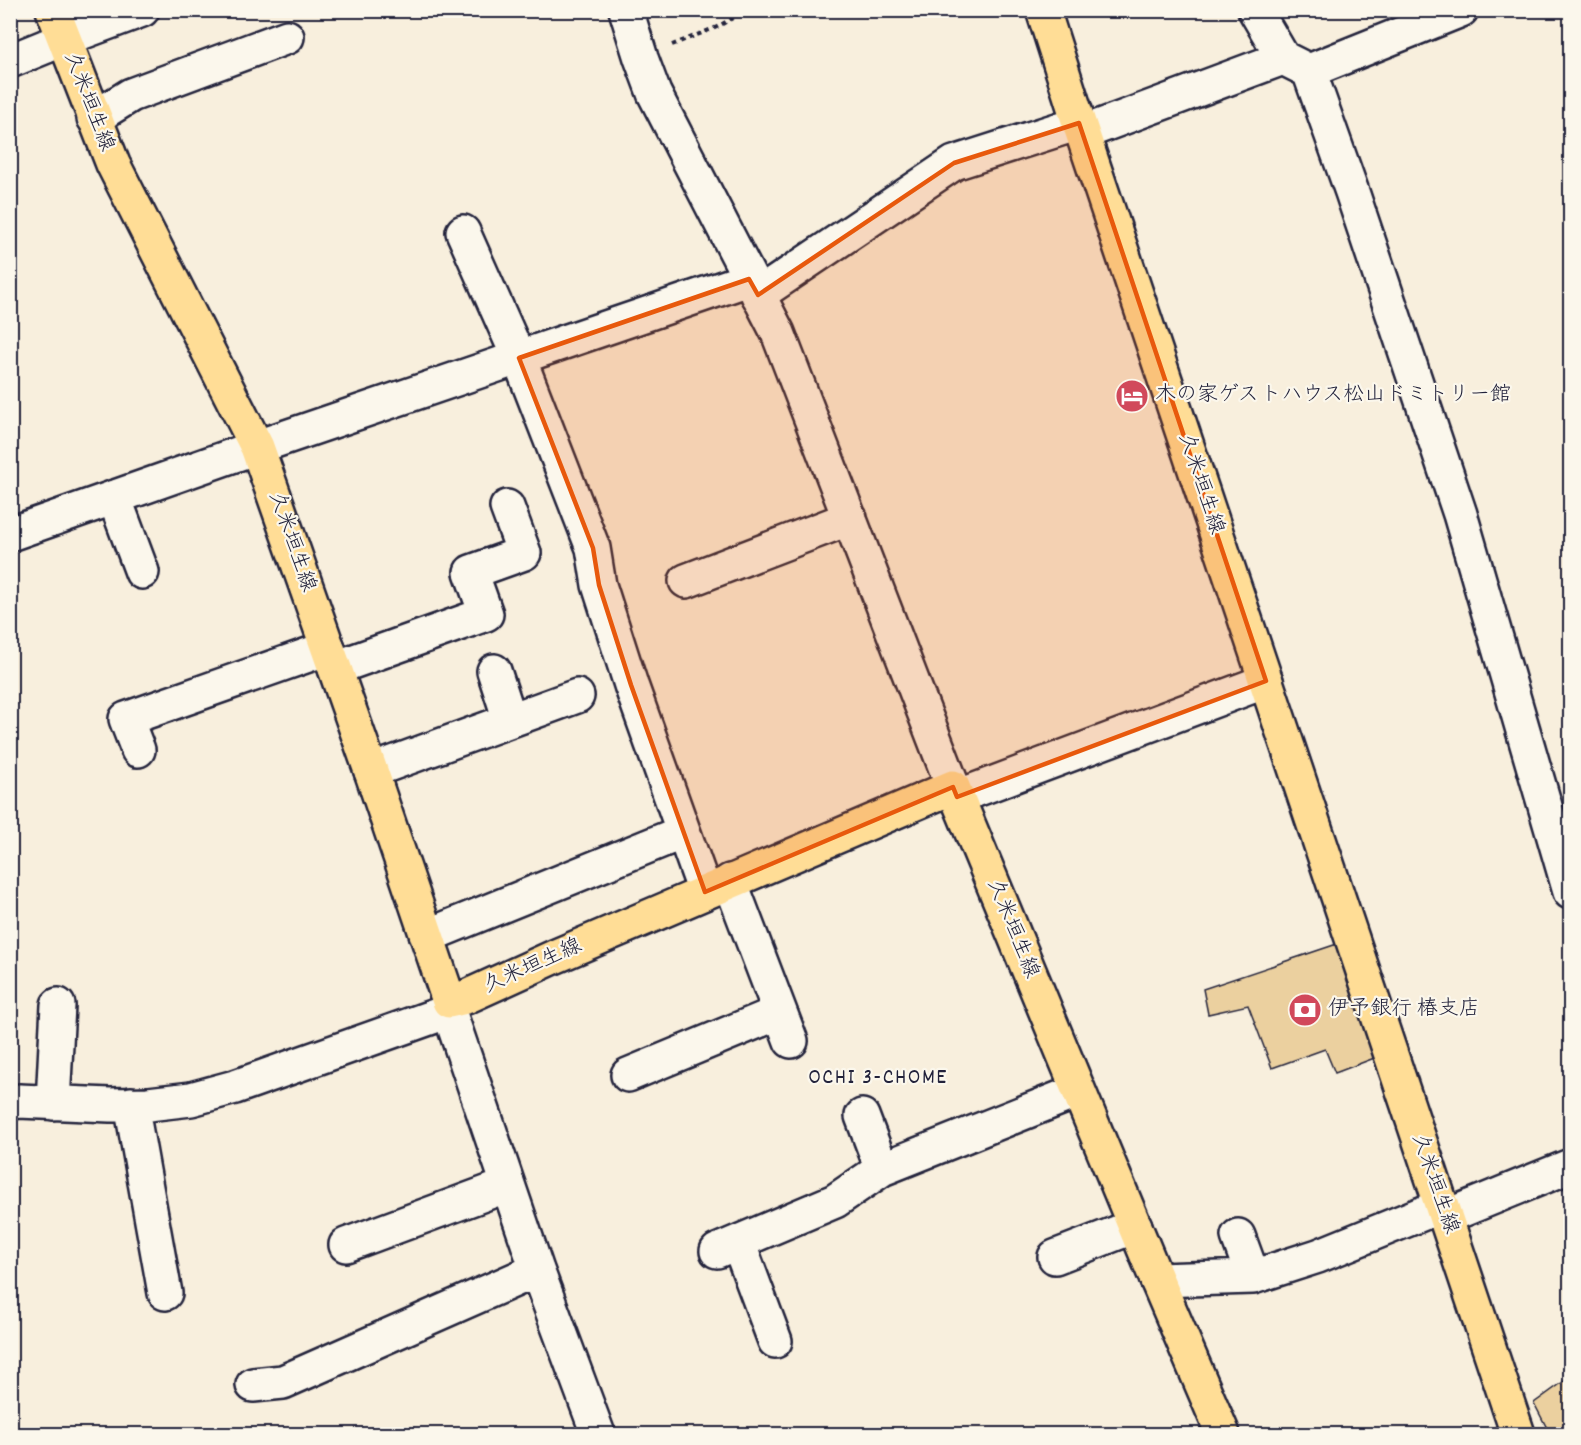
<svg xmlns="http://www.w3.org/2000/svg" width="1581" height="1445" font-family="Dekko,'Klee One',sans-serif">
<style>
.building{fill:#ebd09f;stroke:#22223b;stroke-width:1.5}
.lines{fill:none;stroke-linecap:round;stroke-linejoin:round}
.minor-casing{stroke:#22223b;stroke-width:38}
.major-casing{stroke:#22223b;stroke-width:38}
.path{stroke:#22223b;stroke-width:4;stroke-dasharray:4.5 4.5;stroke-linecap:butt}
.minor{stroke:#fbf7ec;stroke-width:33}
.major{stroke:#ffdd96;stroke-width:33}
.marked{fill:#e8590c;fill-opacity:0.2;stroke:#e8590c;stroke-width:4.5;stroke-linejoin:round}
.labels{text-anchor:middle;dominant-baseline:central;stroke-width:4.5;stroke-linejoin:round;paint-order:stroke}
.street-label{font-size:21px;fill:#22223b;stroke:#fbf7ec}
.poi-label{font-size:21px;fill:#22223b;stroke:#fbf7ec;text-anchor:start}
.neighbourhood-label{font-size:22px;letter-spacing:1.5px;fill:#22223b;stroke:#fbf7ec}
</style>
<rect width="100%" height="100%" fill="#f8efdd"/>
<filter id="ink" filterUnits="userSpaceOnUse"><feTurbulence type="fractalNoise" baseFrequency=".0167" numOctaves="2"/><feDisplacementMap in="SourceGraphic" scale="12" xChannelSelector="R" yChannelSelector="G"/><feConvolveMatrix kernelMatrix="1 2 1 2 8 2 1 2 1" color-interpolation-filters="sRGB"/></filter>
<g filter="url(#ink)">
<!-- building -->
<path class="building" d="M1337,944L1377,1057L1335,1073L1325,1049L1272,1068L1248,1005L1208,1014L1203,989Z
M1570,1377V1434H1550L1534,1403Z"/>
<g class="lines">
<defs>
<path id="minor" d="M626,10L641,58L654,93L778,333L953,787
M1255,10L1283,58
M10,61L64,39L142,10
M1309,71L1352,192L1460,514L1570,892
M94,118L131,95L287,37
M1082,133L1283,58L1309,71L1461,10
M463,232L519,358L593,548L599,585L631,685L705,892
M758,295L954,163L1079,123
M114,497L142,572
M10,534L257,447L749,279
M686,581L850,518
M335,668L486,614L471,572L524,553L507,507
M494,671L510,720
M138,750L126,719L328,648
M371,771L577,696
M957,797L1266,681
M730,881L791,1041
M427,936L683,832
M449,1001V1011L537,1270L598,1434
M628,1075L780,1012
M10,1103L19,1101L110,1105L148,1104L191,1099L235,1087L449,1011
M53,1103L58,1005
M131,1104L165,1293
M862,1116L882,1169
M1445,1217L1570,1166
M1238,1236L1253,1277
M738,1242L775,1341
M346,1245L508,1185
M717,1251L835,1201L882,1169L1078,1091
M1055,1257L1135,1226
M1157,1280L1253,1277L1318,1256L1441,1206
M253,1385L283,1382L537,1270"/>
<path id="major" d="M53,10L113,164L257,447L371,771L449,1001L466,997L554,957L953,787L1157,1280L1223,1434
M1043,10L1079,123L1518,1434"/>
</defs>
<!-- minor casing -->
<use href="#minor" class="minor-casing"/>
<!-- major casing -->
<use href="#major" class="major-casing"/>
<!-- path -->
<path class="path" d="M672,45L717,27L747,10"/>
<!-- minor -->
<use href="#minor" class="minor"/>
<!-- major -->
<use href="#major" class="major"/>
</g>
</g>
<!-- marked area -->
<path class="marked" d="M1079,123L1266,681L957,797L953,787L705,892L631,685L599,585L593,548L519,358L749,279L758,295L954,163Z"/>
<!-- icons -->
<defs>
<symbol id="hotel-disc" viewBox="-11 -11 22 22"><circle r="9.5" fill="#d1495b" stroke="#fbf7ec"/><path d="M-6-4.5h1.5V1H6V5H4.5V3h-9V5H-6ZM-4 0a1.8 1.8 0 1 1 3.6 0ZM.5 0V-2.5h3Q6-2.5 6 0Z" fill="#fff"/></symbol>
<symbol id="bank-disc" viewBox="-11 -11 22 22"><circle r="9.5" fill="#d1495b" stroke="#fbf7ec"/><path d="M-6-4H6V4H-6ZM0-2.3a2.3 2.3 0 1 0 0 4.6a2.3 2.3 0 1 0 0-4.6Z" fill="#fff"/></symbol>
</defs>
<g fill-rule="evenodd">
<use href="#hotel-disc" x="1113" y="377" width="38" height="38"/>
<use href="#bank-disc" x="1286" y="991" width="38" height="38"/>
</g>
<g class="labels">
<!-- street labels -->
<g class="street-label">
<text transform="translate(88 102) rotate(69)">久米垣生線</text>
<text transform="translate(1200 484) rotate(72)">久米垣生線</text>
<text transform="translate(291 542) rotate(71)">久米垣生線</text>
<text transform="translate(1012 929) rotate(68)">久米垣生線</text>
<text transform="translate(533 967) rotate(-24)">久米垣生線</text>
<text transform="translate(1434 1184) rotate(71)">久米垣生線</text>
</g>
<!-- poi labels -->
<g class="poi-label">
<text x="1155" y="396">木の家ゲストハウス松山ドミトリー館</text>
<text x="1328" y="1010">伊予銀行 椿支店</text>
</g>
<!-- neighbourhood labels -->
<g class="neighbourhood-label">
<text x="878" y="1078">OCHI 3-CHOME</text>
</g>
</g>
<!-- margin -->
<rect width="1581" height="1445" fill="none" stroke="#fbf7ec" stroke-width="36"/>
<rect x="18" y="18" width="1545" height="1409" fill="none" stroke="#22223b" stroke-width="2" filter="url(#ink)"/>
</svg>
